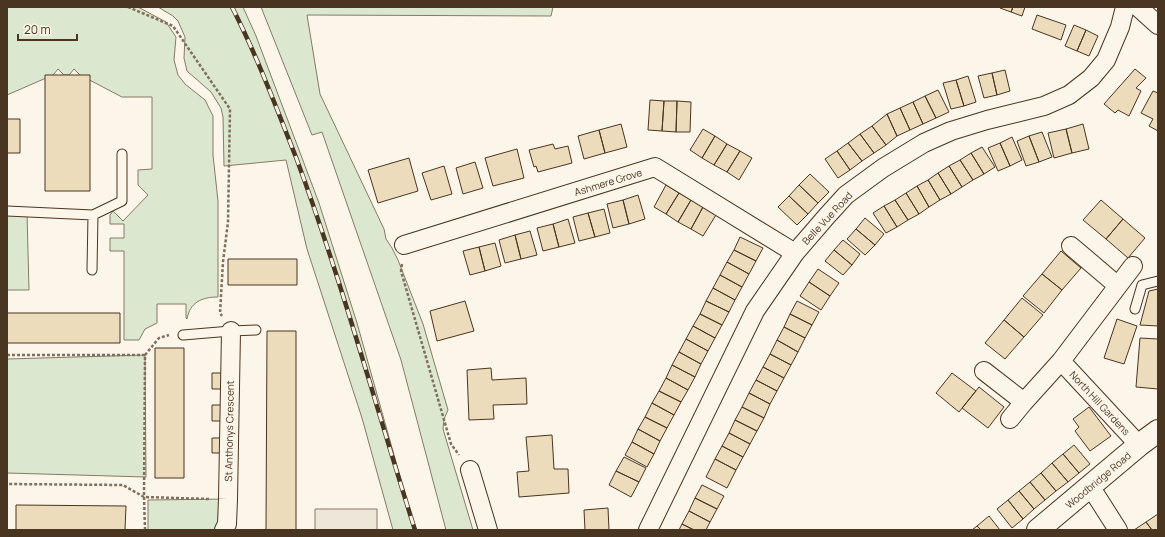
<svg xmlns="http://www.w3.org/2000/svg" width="1165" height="537" font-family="Manrope,sans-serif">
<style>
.green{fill:#dce7d0;stroke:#887966}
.parking{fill:#ede7d9;stroke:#887966}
.building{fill:#ecdcbc;stroke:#4a3520}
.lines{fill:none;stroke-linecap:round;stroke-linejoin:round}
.service-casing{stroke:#4a3520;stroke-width:11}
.minor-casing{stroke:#4a3520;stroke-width:20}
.primary-casing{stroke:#4a3520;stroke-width:24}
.path{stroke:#7f6f5c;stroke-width:2.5;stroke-dasharray:3 2;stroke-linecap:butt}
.service{stroke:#fbf6e9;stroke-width:9}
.minor{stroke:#fbf6e9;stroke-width:18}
.primary{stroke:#fbf6e9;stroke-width:22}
.rail-casing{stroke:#4a3520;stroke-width:4.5}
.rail{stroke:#fbf6e9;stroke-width:3;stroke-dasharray:9;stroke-linecap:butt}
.labels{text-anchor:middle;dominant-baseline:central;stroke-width:3;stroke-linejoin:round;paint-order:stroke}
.street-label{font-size:10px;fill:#4a3520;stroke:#fbf6e9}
</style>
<rect width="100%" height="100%" fill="#fbf6e9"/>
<!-- green -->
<path class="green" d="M7,7H138L166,22L176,37L174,60L178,75L185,84L205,100L213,116V155L218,201V297C202,297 190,302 187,319L186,318V304H157V323L145,329L139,340H124V251H110V238H124V224H110V215L113,211L123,221L148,195L138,185V170L152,169V97H122L80,75L74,69L69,75H64L58,69L53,75L7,95Z
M158,7H243L256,36L319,203L357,323L415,530H393L362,418L307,249L286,160L224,166L223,117L221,108L211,92L187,71L184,58L185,37L178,21L173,16Z
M261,7H553L551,16L307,15L320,94L384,229L386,239L392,248L398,260L423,324L448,410L444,419L443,429L473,530H446L401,360L322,132L312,135Z
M7,211L27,212L29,290H7Z
M145,355L146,477L7,473V359Z
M228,499L224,530H148V500Z"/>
<!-- parking -->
<path class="parking" d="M315,509H377V530H315Z"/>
<!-- building -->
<path class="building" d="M1001,7H1013L1011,12L1000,8Z
M1013,7H1025L1022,16L1011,12Z
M1037,15L1066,25L1061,40L1032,29Z
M1074,25L1086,30L1077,51L1065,46Z
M1086,30L1098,36L1089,56L1077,51Z
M1135,69L1146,78L1136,88L1141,91L1129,116L1118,110L1115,113L1104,104Z
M1005,70L1010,91L997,95L992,73Z
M992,73L997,95L984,98L978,76Z
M45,75H90V191H45Z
M968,76L976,102L964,106L956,80Z
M956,80L964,106L951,109L943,83Z
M938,90L949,112L936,118L925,96Z
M1153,91L1158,93V131L1149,126L1153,119L1141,113Z
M925,96L936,118L923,124L913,102Z
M650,100L664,101L662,131L648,130Z
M664,101H677L676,132L662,131Z
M677,101L691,102L690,132H676Z
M913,102L923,124L910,130L900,108Z
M900,108L910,130L897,136L887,114Z
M887,114L897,136L886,145L872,126Z
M7,119H20V153H7Z
M621,124L627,147L605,153L599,130Z
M1083,124L1089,149L1072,153L1066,129Z
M872,126L886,145L874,153L860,134Z
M703,129L715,136L702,158L690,150Z
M1066,129L1072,153L1054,158L1048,133Z
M599,130L605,153L584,159L578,136Z
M1042,132L1052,157L1039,162L1029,136Z
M860,134L874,153L862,161L848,143Z
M715,136L727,144L714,165L702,158Z
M1029,136L1039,162L1026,166L1017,141Z
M1012,137L1022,160L1010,166L1000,143Z
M848,143L862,161L850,170L837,151Z
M1000,143L1010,166L998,171L988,148Z
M553,144L555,149L568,146L572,163L538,172L536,166L534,167L529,150Z
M727,144L740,151L727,172L714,165Z
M982,147L995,167L984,174L971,153Z
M517,149L524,178L493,186L485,158Z
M740,151L752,158L739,180L727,172Z
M837,151L850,170L838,178L825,159Z
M971,153L984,174L973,180L960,160Z
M409,158L418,191L378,203L368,170Z
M960,160L973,180L962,187L949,166Z
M475,162L483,188L463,194L456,168Z
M444,166L452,194L431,200L422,173Z
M949,166L962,187L951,194L938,173Z
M938,173L951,194L940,200L928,180Z
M810,174L829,192L818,203L799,185Z
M928,180L940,200L929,207L917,186Z
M666,185L679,193L666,214L654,207Z
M799,185L818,203L808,214L789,196Z
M917,186L929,207L919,214L906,193Z
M679,193L691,200L678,222L666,214Z
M906,193L919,214L908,220L895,200Z
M638,195L645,219L629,224L623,200Z
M789,196L808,214L797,225L778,207Z
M623,200L629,224L613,228L607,204Z
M691,200L703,207L691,229L678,222Z
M895,200L908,220L897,227L884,206Z
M1101,200L1123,219L1106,239L1083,220Z
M884,206L897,227L886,233L873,213Z
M703,207L716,215L703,236L691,229Z
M604,209L610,233L595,237L588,213Z
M588,213L595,237L579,241L573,217Z
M865,218L884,234L875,245L856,229Z
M568,219L575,243L559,247L553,224Z
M1123,219L1145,238L1128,258L1106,239Z
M553,224L559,247L543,251L537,228Z
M856,229L875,245L865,255L847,239Z
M530,231L537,255L521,259L515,235Z
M515,235L521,259L505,263L499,240Z
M740,237L763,248L756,261L734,250Z
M843,240L860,254L852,265L834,250Z
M495,243L501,266L485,271L479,247Z
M479,247L485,271L470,275L463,251Z
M734,250L756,261L749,274L727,262Z
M834,250L852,265L843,275L825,261Z
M1061,251L1081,268L1062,290L1042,274Z
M228,259H297V285H228Z
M727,262L749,274L742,287L720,275Z
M818,269L839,283L830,296L809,282Z
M1042,274L1062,290L1044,313L1023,296Z
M720,275L742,287L735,300L713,288Z
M809,282L830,296L821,310L800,296Z
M713,288L735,300L729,312L706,301Z
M1158,289V326L1140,325L1149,291Z
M1022,298L1043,315L1024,337L1004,320Z
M465,301L474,331L437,341L430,311Z
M706,301L729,312L722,325L700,314Z
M797,301L819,312L812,325L790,314Z
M7,313H120V343H7Z
M700,314L722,325L715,338L693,326Z
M790,314L812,325L805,338L784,327Z
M1117,319L1137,326L1124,364L1104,358Z
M1004,320L1024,337L1005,359L985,343Z
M693,326L715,338L708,351L686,339Z
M784,327L805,338L798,352L777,340Z
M267,331H296V530H266Z
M1140,338L1158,339V389L1136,387Z
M686,339L708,351L701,364L679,352Z
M777,340L798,352L791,365L770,354Z
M155,348H184V478H155Z
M679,352L701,364L695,377L672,365Z
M770,354L791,365L784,378L763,367Z
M672,365L695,377L688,390L666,378Z
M763,367L784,378L777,391L756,380Z
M491,368L492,380L526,378L527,404L493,405L494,419L469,420L467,370Z
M212,373H228V389H212Z
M952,373L976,391L959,412L936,393Z
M666,378L688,390L681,402L659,391Z
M756,380L777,391L770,404L749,393Z
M979,387L1004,407L988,428L962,408Z
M659,391L681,402L674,415L652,403Z
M749,393L770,404L764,418L742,407Z
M652,403L674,415L667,428L645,417Z
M212,405H228V421H212Z
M742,407L764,418L757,431L735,420Z
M1089,407L1111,436L1090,451L1075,431L1079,427L1073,419Z
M645,417L667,428L660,441L638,429Z
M735,420L757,431L750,444L729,433Z
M638,429L660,441L654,454L632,442Z
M729,433L750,444L743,457L722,446Z
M552,435L554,469H568L569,493L519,497L517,472L529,471L526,437Z
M212,438H228V453H212Z
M632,442L654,454L647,467L625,455Z
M1074,445L1090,464L1079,473L1063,454Z
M722,446L743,457L736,470L715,459Z
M1063,454L1079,473L1068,482L1052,463Z
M624,457L646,468L639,482L616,471Z
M715,459L736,470L727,488L706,477Z
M1052,463L1068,482L1056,491L1041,473Z
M616,471L639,482L631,497L609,485Z
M1041,473L1056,491L1045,500L1030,482Z
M1030,482L1045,500L1034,509L1019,491Z
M702,485L724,496L717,509L695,498Z
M1019,491L1034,509L1023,519L1008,500Z
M695,498L717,509L710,522L689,511Z
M1008,500L1023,519L1012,528L997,509Z
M16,505L126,506L125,530H16Z
M608,508L609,530H585L584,510Z
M689,511L710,522L706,530H694L682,524Z
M1158,514V530H1152L1146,522Z
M989,516L1000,530H981L977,526Z
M1146,522L1152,530H1134Z
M682,524L694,530H679Z
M977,526L981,530H972Z"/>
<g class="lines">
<defs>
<path id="service" d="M7,211L93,215L92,270
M93,215L122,201V154
M1135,309L1142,285L1158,281
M183,335L231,331L256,330"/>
<path id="minor" d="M1138,7L1158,25
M404,245L655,167L795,253
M1071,246L1118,286
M1061,361L1139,445
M984,371L1024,402
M1010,419L1024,402L1061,361L1133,266
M470,470L488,530
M1090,486L1118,530
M224,530L227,524L228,499L231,331
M648,530L755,311L795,253L826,217L846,195L883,168L924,143L951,131L987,120L1044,106L1069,95L1091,78L1106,60L1120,27L1125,7"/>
<path id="primary" d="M1038,530L1139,445L1158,431"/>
</defs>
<!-- service casing -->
<use href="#service" class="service-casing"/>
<!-- minor casing -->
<use href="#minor" class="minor-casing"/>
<!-- primary casing -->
<use href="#primary" class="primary-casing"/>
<!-- path -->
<path class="path" d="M128,7L173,26L230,109L228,222L223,262L220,313L222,316
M402,264L401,271L451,444L459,455
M7,355H145L144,497L123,485L7,484
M145,355L159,338L169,335
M145,530L144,497L209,499"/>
<!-- service -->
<use href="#service" class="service"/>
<!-- minor -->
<use href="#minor" class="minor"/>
<!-- primary -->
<use href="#primary" class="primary"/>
<defs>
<path id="rail" d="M232,7C257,56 277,109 297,160C342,282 376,407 415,530"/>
</defs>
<!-- rail casing -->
<use href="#rail" class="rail-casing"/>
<!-- rail -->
<use href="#rail" class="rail"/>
</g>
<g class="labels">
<!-- street labels -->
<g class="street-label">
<text transform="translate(608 182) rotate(-17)">Ashmere Grove</text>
<text transform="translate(827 218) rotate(-47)">Belle Vue Road</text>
<text transform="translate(1100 403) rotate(47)">North Hill Gardens</text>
<text transform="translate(229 431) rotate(-89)">St Anthonys Crescent</text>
<text transform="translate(1098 480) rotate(-40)">Woodbridge Road</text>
</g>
</g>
<!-- border -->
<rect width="1165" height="537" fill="none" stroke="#4a3520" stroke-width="16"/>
<!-- scale -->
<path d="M18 34v6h59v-6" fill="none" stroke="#4a3520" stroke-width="2"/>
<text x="24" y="34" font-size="12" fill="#4a3520" stroke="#fbf6e9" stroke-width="3" paint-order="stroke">20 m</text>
</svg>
